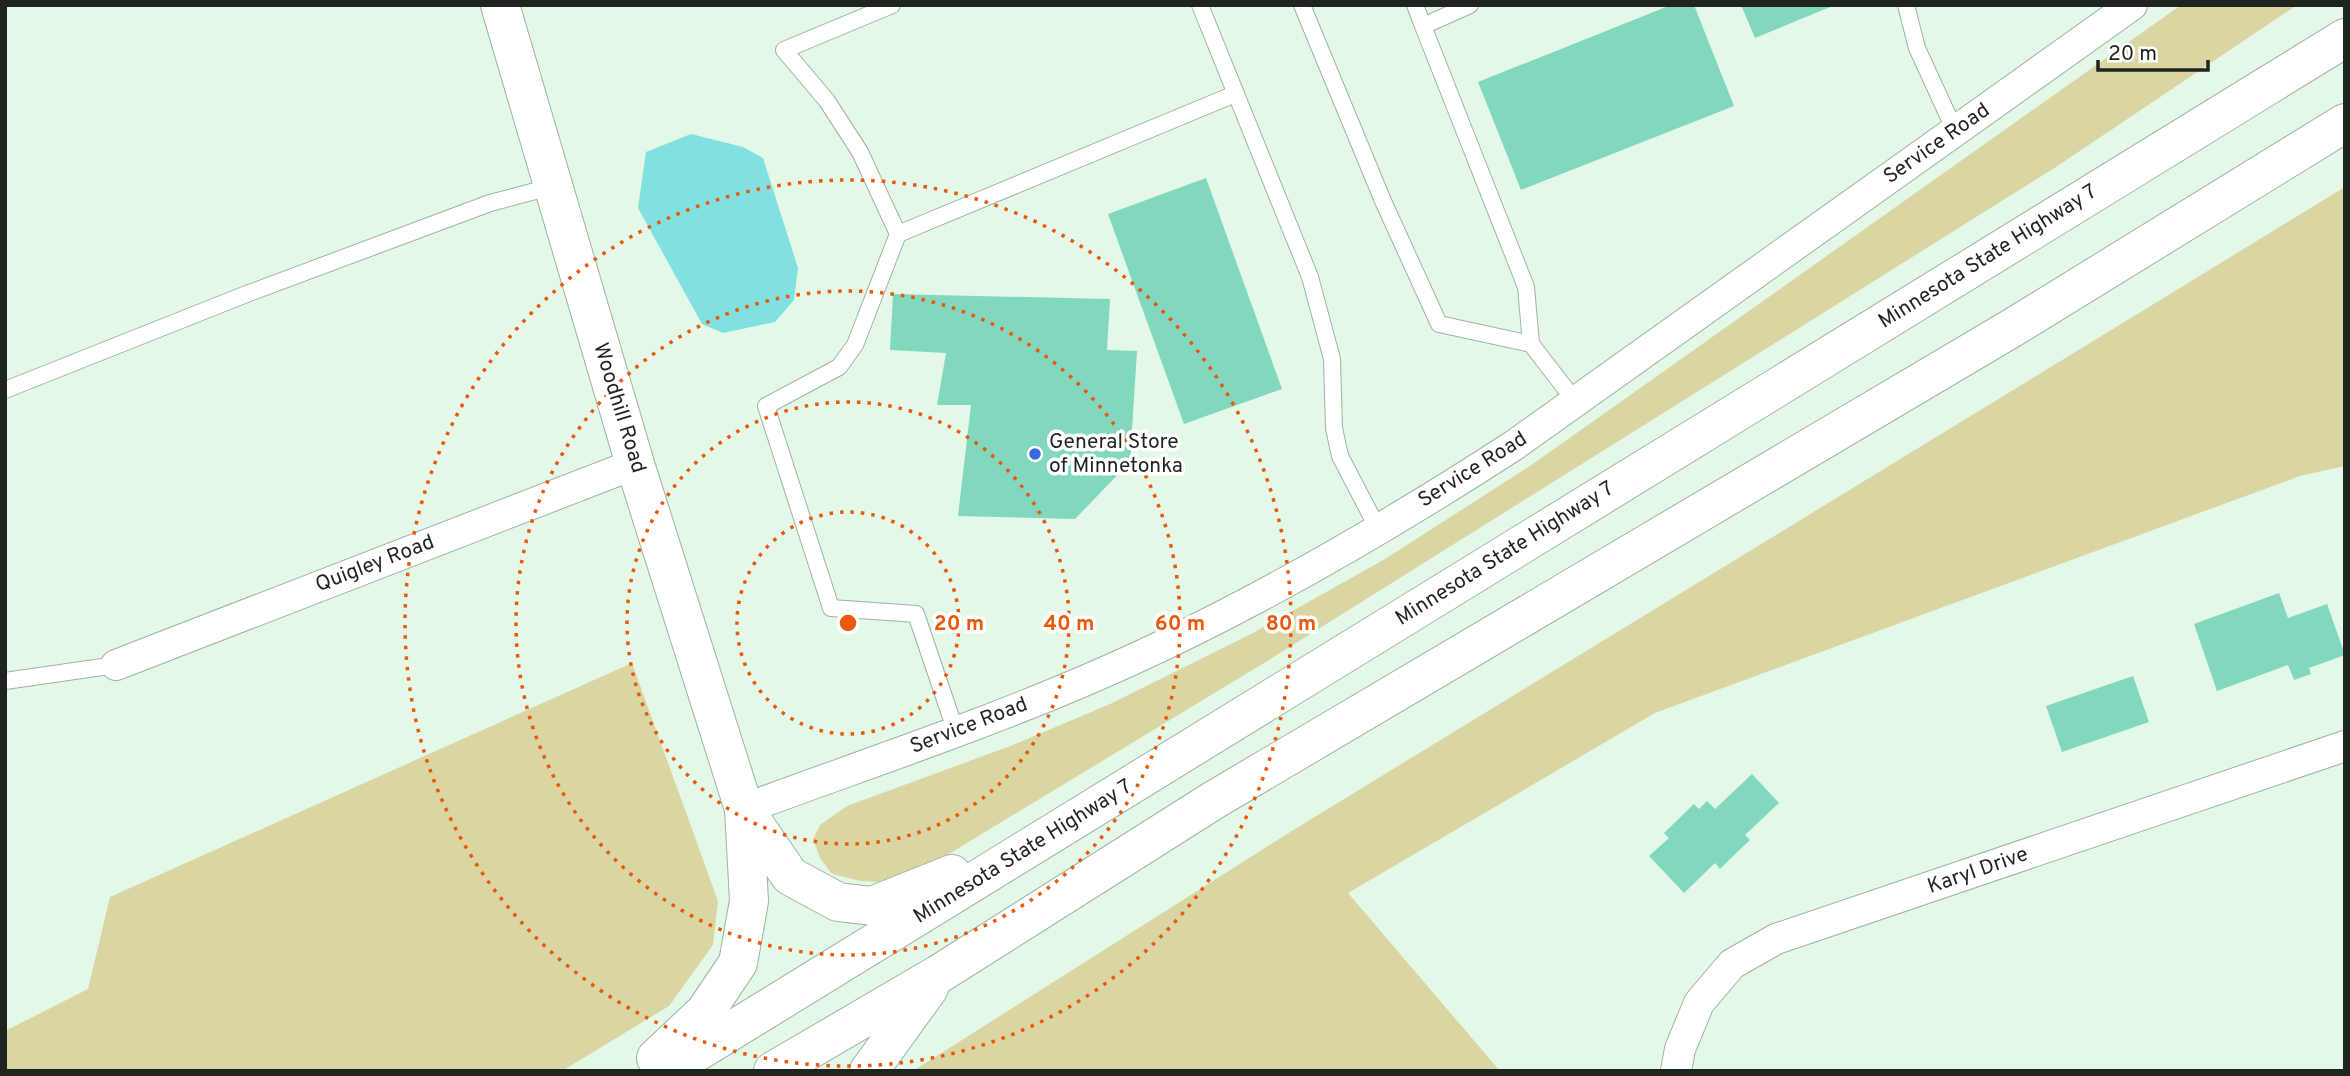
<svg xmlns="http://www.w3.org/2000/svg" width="2350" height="1076" font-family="Overpass,sans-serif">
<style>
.green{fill:#dad6a4}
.water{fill:#81e1e1}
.building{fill:#82d8be}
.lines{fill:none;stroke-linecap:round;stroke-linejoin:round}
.service-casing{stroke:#9fb3a3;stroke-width:18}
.minor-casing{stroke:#9fb3a3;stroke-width:32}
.tertiary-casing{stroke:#9fb3a3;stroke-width:40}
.primary-casing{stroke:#9fb3a3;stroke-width:40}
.service{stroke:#fff;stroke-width:16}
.minor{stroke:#fff;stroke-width:30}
.tertiary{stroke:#fff;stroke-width:38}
.primary{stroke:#fff;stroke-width:38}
.ring{fill:none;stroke:#e8590c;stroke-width:3.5;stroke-dasharray:3.5 7}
.poi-dot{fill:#3968d8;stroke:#fff;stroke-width:2.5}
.labels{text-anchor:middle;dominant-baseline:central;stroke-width:7;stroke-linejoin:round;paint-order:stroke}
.street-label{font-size:21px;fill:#1e251f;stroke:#fff}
.poi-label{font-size:21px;fill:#1e251f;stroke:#fff;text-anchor:start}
.centre{fill:#e8590c;stroke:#fff;stroke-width:3.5}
.ring-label{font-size:21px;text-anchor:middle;font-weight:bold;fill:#e8590c;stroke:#fff;stroke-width:7;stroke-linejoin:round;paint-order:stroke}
</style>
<rect width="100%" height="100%" fill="#e3f8e7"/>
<!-- green -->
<path class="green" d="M2181,5H2297L2056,167L1269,660L919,872L892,883L860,881L832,874L820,858L813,839L820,825L847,806L1013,745L1110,704L1253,633L1385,559L1530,466Z
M2345,187V466L2300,476L1655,713L1348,893L1500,1071H913L1295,829Z
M632,663L718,901L713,945L669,1006L562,1071H5V1031L88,989L110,897Z"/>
<!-- water -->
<path class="water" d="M691,134L743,147L763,158L798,268L794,300L775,322L723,333L702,324L638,208L646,152Z"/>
<!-- building -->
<path class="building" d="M1671,5H1694L1734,106L1521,190L1478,82Z
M1741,5H1835L1755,38Z
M1206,178L1282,389L1184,424L1108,214Z
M893,294L1110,299L1107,350L1137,351L1130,462L1075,519L958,516L971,405H937L946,353L890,350Z
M2279,593L2288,618L2327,604L2345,655L2309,668L2311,674L2294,680L2288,665L2217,691L2194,624Z
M2133,676L2149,722L2062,752L2046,706Z
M1752,774L1779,803L1745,835L1750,840L1729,860L1720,869L1715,863L1684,893L1649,856L1669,838L1664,833L1694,804L1699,809L1707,801L1715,809Z"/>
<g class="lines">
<defs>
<path id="service" d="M892,5L784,50L827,101L860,152L898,234L855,345L839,367L766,406L831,608L916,614L956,732
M1200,5L1310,277L1332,359L1334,428L1340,456L1378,529
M1302,5L1383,201L1439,324L1531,344
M1415,5L1423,26
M1470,5L1423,26L1526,287L1531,344L1575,401
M1906,5L1917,48L1955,131
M898,234L1235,94
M5,390L244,295L490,203L554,186
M5,681L116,665"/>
<path id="minor" d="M116,665L635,464
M744,809C860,766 978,727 1091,678C1236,616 1380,532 1513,446L2132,5
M1676,1071L1680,1049L1699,1003L1732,964L1776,939L2345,746"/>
<path id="tertiary" d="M500,5L635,464L744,809"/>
<path id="primary" d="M744,809L790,876L838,902L872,906L952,874
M656,1058L705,1012L738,963L749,901L744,809
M666,1071L2345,38
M773,1071L939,974L1214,800L2012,328L2345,123
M869,1071L929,988"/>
</defs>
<!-- service casing -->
<use href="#service" class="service-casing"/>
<!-- minor casing -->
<use href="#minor" class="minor-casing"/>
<!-- tertiary casing -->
<use href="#tertiary" class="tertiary-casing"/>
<!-- primary casing -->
<use href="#primary" class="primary-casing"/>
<!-- service -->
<use href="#service" class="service"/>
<!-- minor -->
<use href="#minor" class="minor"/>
<!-- tertiary -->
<use href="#tertiary" class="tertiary"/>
<!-- primary -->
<use href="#primary" class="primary"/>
</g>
<!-- distance rings -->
<g class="ring">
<circle cx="848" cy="623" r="111"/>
<circle cx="848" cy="623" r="221"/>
<circle cx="848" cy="623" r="332"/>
<circle cx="848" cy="623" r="443"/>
</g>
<!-- markers -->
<circle class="poi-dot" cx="1035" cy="454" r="7"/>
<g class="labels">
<!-- street labels -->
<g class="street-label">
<text transform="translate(1937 144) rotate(-35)">Service Road</text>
<text transform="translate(1988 257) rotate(-32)">Minnesota State Highway 7</text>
<text transform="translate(619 408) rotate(73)">Woodhill Road</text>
<text transform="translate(1473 470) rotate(-32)">Service Road</text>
<text transform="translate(1505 554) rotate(-32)">Minnesota State Highway 7</text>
<text transform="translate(375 564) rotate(-21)">Quigley Road</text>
<text transform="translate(969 726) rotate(-21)">Service Road</text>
<text transform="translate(1023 852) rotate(-32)">Minnesota State Highway 7</text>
<text transform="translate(1978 871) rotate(-19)">Karyl Drive</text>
</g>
<!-- poi labels -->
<g class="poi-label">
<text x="1049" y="442">General Store<tspan x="1049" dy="24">of Minnetonka</tspan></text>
</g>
</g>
<circle cx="848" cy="623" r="10" class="centre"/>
<g class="ring-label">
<text x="959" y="630">20 m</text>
<text x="1069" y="630">40 m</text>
<text x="1180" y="630">60 m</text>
<text x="1291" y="630">80 m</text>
</g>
<!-- border -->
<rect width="2350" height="1076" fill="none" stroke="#1e251f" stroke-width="14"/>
<!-- scale -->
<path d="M2098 60v10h110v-10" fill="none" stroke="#1e251f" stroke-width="3.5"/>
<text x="2108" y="60" font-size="21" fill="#1e251f" stroke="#ffffff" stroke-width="5" paint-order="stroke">20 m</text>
</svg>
